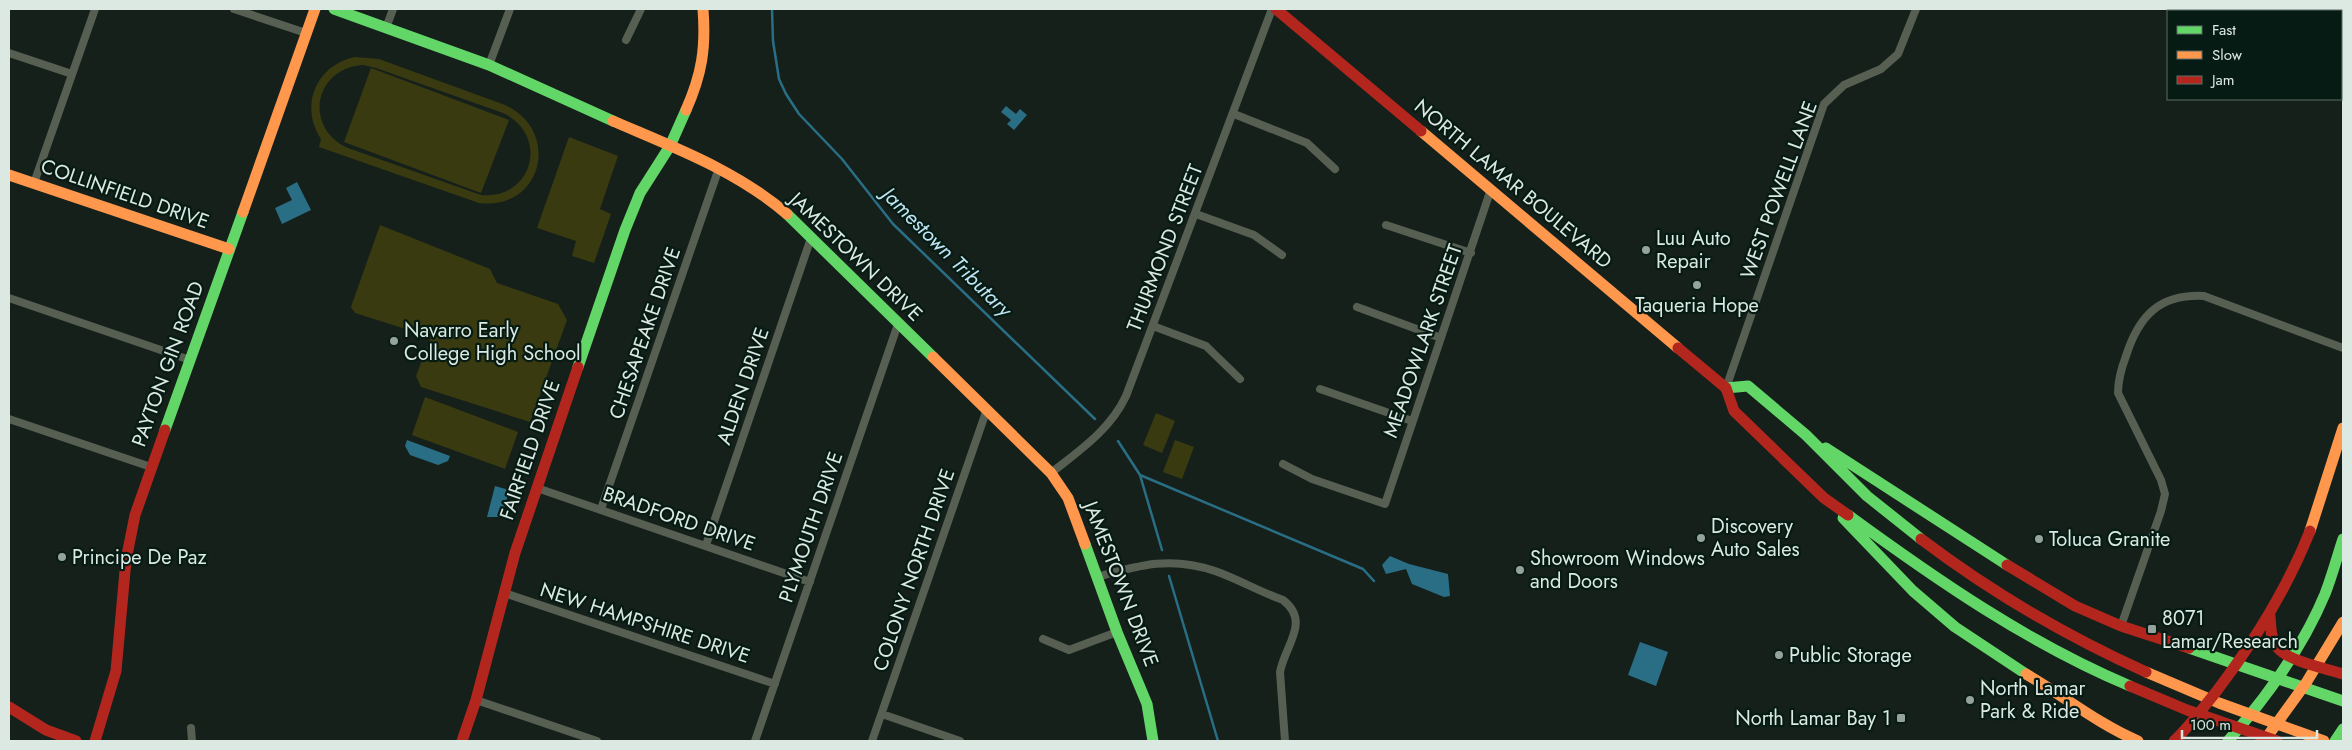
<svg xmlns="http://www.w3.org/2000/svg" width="2352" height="750" font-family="Jost,sans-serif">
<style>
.green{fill:#3a3a10;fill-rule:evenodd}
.water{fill:#296e85}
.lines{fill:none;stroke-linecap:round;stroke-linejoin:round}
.stream{stroke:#296e85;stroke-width:2.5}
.street{stroke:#565f52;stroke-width:8}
.fast{stroke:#63d668;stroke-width:11}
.slow{stroke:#ff974d;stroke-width:11}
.jam{stroke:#b3261e;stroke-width:11}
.poi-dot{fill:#96a39d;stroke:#061b13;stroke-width:2}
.labels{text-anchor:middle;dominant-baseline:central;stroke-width:4.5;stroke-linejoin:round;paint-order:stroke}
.street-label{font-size:20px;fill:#dce9e3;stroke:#061b13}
.poi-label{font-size:20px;fill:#dce9e3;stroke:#061b13;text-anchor:start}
.water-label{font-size:21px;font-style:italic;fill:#bfe5f4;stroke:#061b13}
</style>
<rect width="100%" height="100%" fill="#15201b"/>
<!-- green -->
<path class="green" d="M355,57L379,59L505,105C562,131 542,211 479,203L319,147L321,139C299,106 316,65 355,57ZM363,65L376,68L503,113C550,135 533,200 481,195L348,148C303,128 314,68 363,65Z
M371,68L509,120L481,193L344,142Z
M569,137L618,156L600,209L611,214L594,263L572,256L576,241L537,228Z
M380,225L490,269L497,283L558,304L567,320L530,422L421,387L416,376L431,337L355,313L351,307Z
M425,397L518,432L505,469L412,435Z
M1156,413L1175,421L1162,453L1143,445Z
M1175,440L1194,447L1182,479L1163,472Z"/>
<!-- water -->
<path class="water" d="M1006,106L1016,114L1020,109L1027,115L1014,130L1007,124L1011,120L1001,112Z
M297,182L311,210L282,224L275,208L292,200L286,188Z
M407,440L450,456L448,461L438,465L410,455L405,446Z
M495,486L509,490L502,517H487Z
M1390,556L1409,564L1448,574L1450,596L1444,597L1412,584L1406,569L1386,574L1382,565Z
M1640,642L1668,652L1656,686L1628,675Z"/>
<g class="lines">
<!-- stream -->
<path class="stream" d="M772,9L773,41L779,79L786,94L799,114L842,159L893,224L1095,419
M1118,441L1140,475L1162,550
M1140,475L1363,569L1374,581
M1169,576L1218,741"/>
<!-- street -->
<path class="street" d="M234,9L306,33
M386,28L393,9
M626,40L641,9
M9,53L72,74
M489,65L510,9
M1234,114L1307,143L1335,169
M34,183L95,9
M1196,214L1254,235L1282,255
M1386,225L1471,253
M9,298L190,360
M1357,307L1441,338
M1153,326L1206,346L1240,379
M1726,388L1824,104L1844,85L1881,69L1898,54L1916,9
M1320,389L1412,421
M9,419L151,467
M1283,464L1312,479L1385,504L1491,189
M1051,473C1080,450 1110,430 1126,396L1272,9
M537,488L810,582
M601,509L719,168
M706,545L811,238
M1097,577C1140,565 1171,556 1215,571C1238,579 1260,592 1283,600C1311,622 1285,645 1280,672L1285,741
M504,593L775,684
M2121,626L2161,511L2165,494L2161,480L2118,393C2118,379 2121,369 2126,356C2139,315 2160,294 2204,296L2343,348
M1043,639L1069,650L1117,632
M476,700L597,741
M882,714L960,741
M191,728L192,741
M755,741L898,324
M872,741L987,409"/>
<!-- fast -->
<path class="fast" d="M334,9L489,65L613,121
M787,214L933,357
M578,367L625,230L640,193L670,146L686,110
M1726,388L1748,386L1806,435L1867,496L1921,539
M165,430L243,212
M1826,448L2007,565
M1848,515C1937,580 2028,643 2130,686
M1843,518L1913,591L1955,627L2026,674
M1085,544L1117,632L1147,704L1153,741
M2189,648L2343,701
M2228,741C2267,697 2302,649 2325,594C2332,576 2337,557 2343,539
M2335,741L2343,729"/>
<!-- slow -->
<path class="slow" d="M686,110C702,74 706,48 703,9
M613,121C673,147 736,170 787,214
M1421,131L1678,348
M9,175L229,249
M243,212L315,9
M933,357L1051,473L1068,498L1085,544
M2310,531L2343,428
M2146,672L2219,703L2324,741
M2026,674C2064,696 2098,724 2138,741
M2264,741L2306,683L2343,622"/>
<!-- jam -->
<path class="jam" d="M1276,9L1421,131
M1678,348L1726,388L1734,411L1824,498L1848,515
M1921,539C1991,592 2066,636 2146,672
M2007,565L2075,606L2121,626L2189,648
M2270,616C2271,626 2270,639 2277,647C2289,662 2325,668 2343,674
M2130,686L2187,710L2277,741
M9,707L46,730L76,741
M95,741L116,671L126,560L135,515L165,430
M462,741L476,700L515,553L578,367
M2174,741C2190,726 2202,709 2216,692C2254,642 2287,589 2310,531"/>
</g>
<!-- markers -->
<g class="poi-dot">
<circle cx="1646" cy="250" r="5"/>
<circle cx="1697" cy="285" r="5"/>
<circle cx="394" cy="341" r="5"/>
<circle cx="1701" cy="538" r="5"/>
<circle cx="2039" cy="539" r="5"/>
<circle cx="62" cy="557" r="5"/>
<circle cx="1520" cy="570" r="5"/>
<rect x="2147" y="624" width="10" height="10" rx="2.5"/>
<circle cx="1779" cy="655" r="5"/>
<circle cx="1970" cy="700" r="5"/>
<rect x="1896" y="713" width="10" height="10" rx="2.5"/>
</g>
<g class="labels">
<!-- street labels -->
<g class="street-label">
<text transform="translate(1513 184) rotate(40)">NORTH LAMAR BOULEVARD</text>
<text transform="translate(1779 190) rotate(-70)">WEST POWELL LANE</text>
<text transform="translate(125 194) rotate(19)">COLLINFIELD DRIVE</text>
<text transform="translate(1165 248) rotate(-69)">THURMOND STREET</text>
<text transform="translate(856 257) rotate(44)">JAMESTOWN DRIVE</text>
<text transform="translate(645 333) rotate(-71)">CHESAPEAKE DRIVE</text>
<text transform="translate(1423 341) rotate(-71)">MEADOWLARK STREET</text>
<text transform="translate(168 364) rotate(-70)">PAYTON GIN ROAD</text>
<text transform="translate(743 386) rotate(-71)">ALDEN DRIVE</text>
<text transform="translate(530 450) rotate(-71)">FAIRFIELD DRIVE</text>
<text transform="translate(679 519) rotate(19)">BRADFORD DRIVE</text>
<text transform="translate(811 527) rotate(-71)">PLYMOUTH DRIVE</text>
<text transform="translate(914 570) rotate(-71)">COLONY NORTH DRIVE</text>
<text transform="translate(1121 584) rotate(69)">JAMESTOWN DRIVE</text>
<text transform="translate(645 623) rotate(18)">NEW HAMPSHIRE DRIVE</text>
</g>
<!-- poi labels -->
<g class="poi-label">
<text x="1656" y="238">Luu Auto<tspan x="1656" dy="23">Repair</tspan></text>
<text x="1697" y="305" text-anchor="middle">Taqueria Hope</text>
<text x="404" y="330">Navarro Early<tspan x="404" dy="23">College High School</tspan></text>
<text x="1711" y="526">Discovery<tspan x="1711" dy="23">Auto Sales</tspan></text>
<text x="2049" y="539">Toluca Granite</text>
<text x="72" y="557">Principe De Paz</text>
<text x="1530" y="558">Showroom Windows<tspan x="1530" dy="23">and Doors</tspan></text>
<text x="2162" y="618">8071<tspan x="2162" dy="23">Lamar/Research</tspan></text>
<text x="1789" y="655">Public Storage</text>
<text x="1980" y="688">North Lamar<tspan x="1980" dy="23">Park &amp; Ride</tspan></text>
<text x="1891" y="718" text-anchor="end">North Lamar Bay 1</text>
</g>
<!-- water labels -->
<g class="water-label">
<text transform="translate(947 252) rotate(45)">Jamestown Tributary</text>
</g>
</g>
<!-- border -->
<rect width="2352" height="750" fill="none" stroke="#dce9e3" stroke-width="20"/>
<!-- legend -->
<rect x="2167" y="10" width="175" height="90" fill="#061b13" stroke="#5c6d66"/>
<rect x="2177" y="26" width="25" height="8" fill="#63d668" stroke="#5c6d66"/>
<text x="2212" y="35" font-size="15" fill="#dce9e3">Fast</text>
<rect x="2177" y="51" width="25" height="8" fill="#ff974d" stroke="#5c6d66"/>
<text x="2212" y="60" font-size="15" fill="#dce9e3">Slow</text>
<rect x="2177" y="76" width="25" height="8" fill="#b3261e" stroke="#5c6d66"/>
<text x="2212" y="85" font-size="15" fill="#dce9e3">Jam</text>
<!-- scale -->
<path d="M2182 730v8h135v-8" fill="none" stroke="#dce9e3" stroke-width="2.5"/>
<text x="2190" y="730" font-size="15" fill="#dce9e3" stroke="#061b13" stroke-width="4" paint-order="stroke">100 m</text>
</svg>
